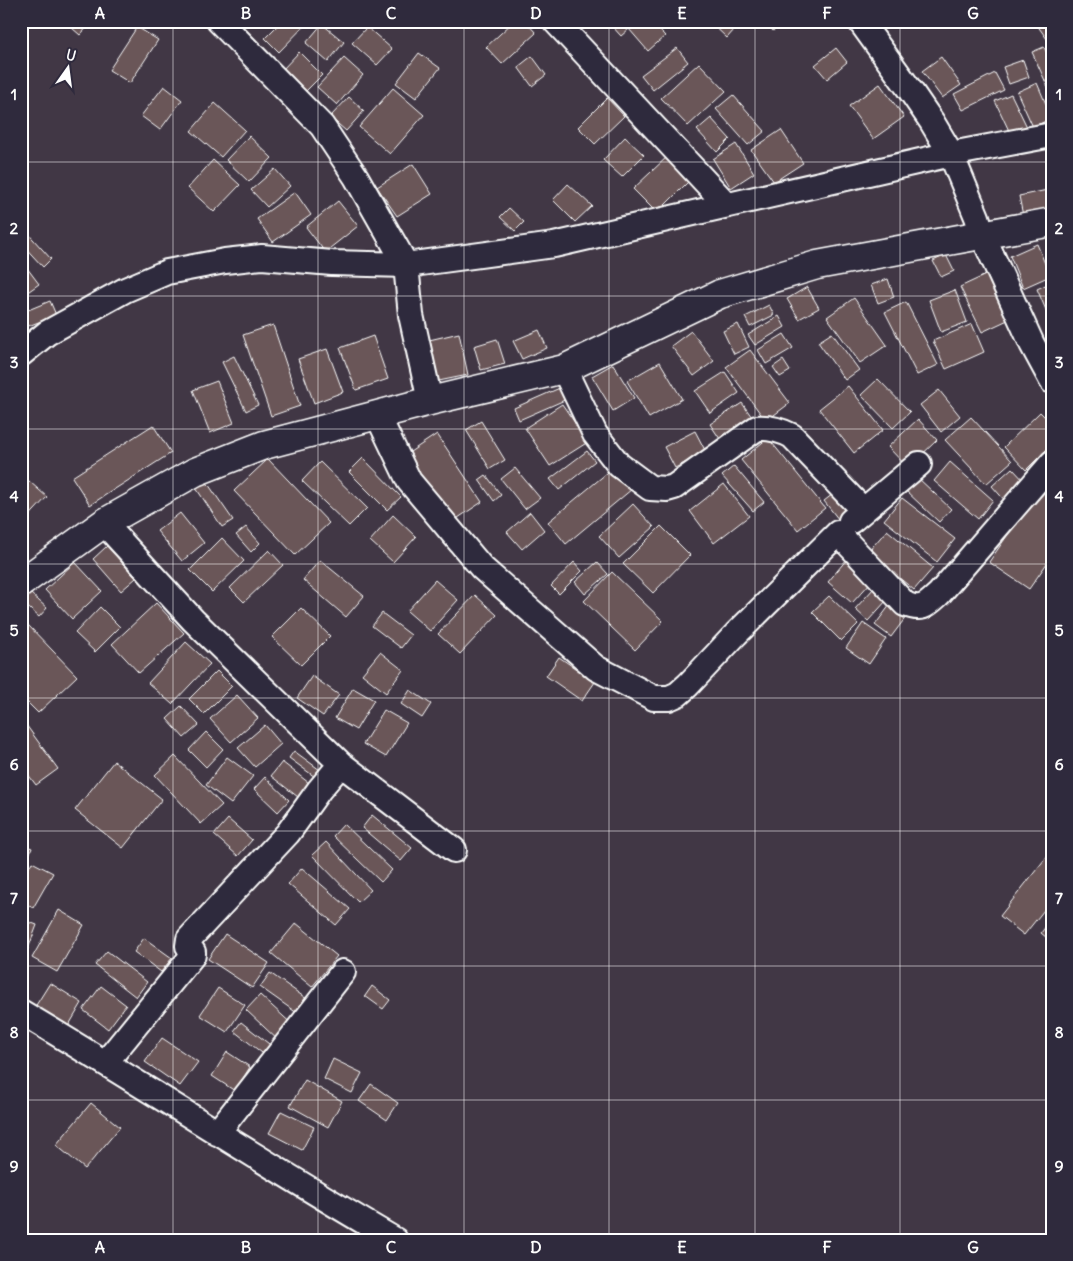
<svg xmlns="http://www.w3.org/2000/svg" width="1073" height="1261" font-family="Delius,sans-serif">
<style>
.building{fill:#6a5658;stroke:#fff}
.lines{fill:none;stroke-linecap:round;stroke-linejoin:round}
.minor-casing{stroke:#fff;stroke-width:28}
.secondary-casing{stroke:#fff;stroke-width:31}
.minor{stroke:#2f2a3d;stroke-width:24}
.secondary{stroke:#2f2a3d;stroke-width:28}
.grid{fill:none;stroke:#fff;stroke-width:1;stroke-opacity:0.55}
.neatline{fill:none;stroke:#fff;stroke-width:2}
.grid-label{font-size:16px;text-anchor:middle;font-weight:bold;fill:#fff}
</style>
<rect width="100%" height="100%" fill="#413745"/>
<filter id="ink" filterUnits="userSpaceOnUse"><feTurbulence type="fractalNoise" baseFrequency=".02" numOctaves="2"/><feDisplacementMap in="SourceGraphic" scale="10" xChannelSelector="R" yChannelSelector="G"/><feConvolveMatrix kernelMatrix="1 2 1 2 8 2 1 2 1" color-interpolation-filters="sRGB"/></filter>
<g filter="url(#ink)">
<!-- building -->
<path class="building" d="M64,21H93L80,35Z
M282,21H309L279,52L265,38Z
M514,21H525L536,33L502,64L486,47Z
M616,21H651L665,36L648,51L629,29L621,36L611,25Z
M709,21H742L727,38Z
M763,21H780L782,23L773,31Z
M1042,21H1052V46L1037,25Z
M322,24L344,42L328,62L306,43Z
M137,27L158,40L130,83L109,70Z
M367,27L392,49L377,65L352,43Z
M1044,47L1052,64V96L1032,52Z
M677,48L688,62L653,90L641,75Z
M836,48L847,62L827,79L815,65Z
M299,52L322,75L305,92L282,70Z
M419,53L440,68L416,98L396,83Z
M532,56L546,75L532,86L518,67Z
M941,57L961,85L942,98L922,71Z
M344,58L363,75L337,105L317,87Z
M1023,60L1029,77L1009,84L1003,67Z
M699,63L726,91L688,126L661,98Z
M995,73L1004,90L963,110L954,94Z
M1037,83L1052,118L1033,127L1017,92Z
M880,84L904,117L873,139L849,106Z
M164,86L182,100L160,130L141,116Z
M393,88L424,115L390,154L359,127Z
M1011,94L1027,127L1011,135L995,101Z
M733,95L765,131L748,145L716,109Z
M349,97L364,111L346,131L330,117Z
M607,98L624,116L595,144L578,127Z
M215,103L245,130L221,157L191,131Z
M711,118L730,139L717,152L697,130Z
M781,130L803,163L774,182L751,150Z
M249,136L272,158L249,182L226,160Z
M625,137L644,155L622,177L603,160Z
M736,144L754,173L731,188L713,159Z
M669,155L692,178L657,213L633,189Z
M213,160L240,185L214,212L188,188Z
M413,164L432,194L397,216L377,187Z
M275,169L290,186L267,207L251,190Z
M568,184L592,206L575,222L553,200Z
M1052,189V210L1023,216L1019,196Z
M295,192L311,215L273,242L257,219Z
M338,201L358,226L325,252L306,227Z
M509,208L524,222L515,231L500,217Z
M24,229L51,259L43,267L21,243V231Z
M1037,244L1050,276L1023,288L1010,256Z
M946,255L954,271L941,277L933,261Z
M21,260L39,284L22,296L21,295Z
M990,273L1012,318L982,332L960,287Z
M888,279L894,297L878,303L871,285Z
M1052,282V316L1049,317L1037,289Z
M807,287L819,308L799,319L787,299Z
M955,290L967,322L941,332L929,300Z
M854,298L887,345L860,363L827,317Z
M50,301L56,315L21,329V313Z
M906,302L938,365L917,375L885,312Z
M769,305L774,315L750,327L745,317Z
M779,316L785,327L755,345L748,335Z
M738,324L749,347L734,354L723,331Z
M972,324L984,352L946,369L933,341Z
M273,325L300,406L271,416L243,335Z
M539,330L547,348L522,359L513,341Z
M691,331L714,361L694,376L671,346Z
M459,333L468,375L434,382L425,341Z
M832,333L859,370L845,380L818,342Z
M784,334L793,348L766,364L758,350Z
M373,336L388,379L356,390L340,348Z
M497,339L505,364L481,370L474,346Z
M327,349L343,392L314,403L298,359Z
M750,350L790,403L766,421L726,367Z
M234,356L258,405L246,411L222,362Z
M783,360L790,371L780,377L773,367Z
M660,362L682,399L649,418L627,381Z
M613,364L634,398L613,411L592,376Z
M725,372L739,393L710,413L695,391Z
M878,379L910,412L893,428L861,395Z
M217,381L234,423L210,433L193,390Z
M848,386L883,430L854,453L819,409Z
M562,387L567,399L519,420L514,408Z
M939,390L960,416L941,432L920,405Z
M742,403L754,420L722,442L710,424Z
M562,404L588,442L550,466L525,428Z
M1040,412L1052,424V444L1026,470L1004,447Z
M971,417L1012,461L986,484L945,440Z
M918,419L937,440L908,468L888,447Z
M481,421L505,460L490,469L466,430Z
M153,425L171,453L90,505L72,477Z
M695,431L706,452L675,468L664,447Z
M437,434L482,502L449,524L404,456Z
M768,438L825,508L798,530L741,460Z
M587,451L595,461L559,490L550,479Z
M363,458L401,497L387,510L349,472Z
M268,459L329,523L295,555L234,491Z
M320,462L367,508L349,526L302,481Z
M950,462L993,500L978,519L934,481Z
M734,466L764,502L753,511L722,476Z
M515,468L540,498L525,509L501,479Z
M613,468L632,489L566,544L548,522Z
M1012,468L1027,484L1007,503L992,486Z
M1051,472L1052,556L1029,589L989,562Z
M21,474L47,497L21,525Z
M486,475L501,495L494,501L479,480Z
M917,477L951,509L939,522L905,490Z
M206,481L233,520L222,527L196,488Z
M724,484L749,516L714,543L690,511Z
M837,491L852,510L839,520L824,501Z
M902,498L955,539L937,562L884,520Z
M633,504L654,527L619,558L599,536Z
M530,512L544,530L522,549L507,532Z
M180,513L204,543L182,561L157,531Z
M393,515L416,537L393,562L370,541Z
M661,526L690,555L653,593L623,564Z
M246,527L260,543L251,552L236,535Z
M887,530L933,568L914,590L868,552Z
M222,538L244,561L212,592L190,570Z
M107,546L136,578L121,591L93,559Z
M269,550L283,565L244,602L230,588Z
M847,559L872,581L852,603L828,582Z
M320,560L364,596L346,617L303,580Z
M75,562L102,591L72,619L45,590Z
M574,562L582,571L559,594L551,586Z
M597,562L608,574L585,594L575,582Z
M612,572L663,621L635,650L584,601Z
M435,580L458,600L430,631L407,611Z
M874,588L887,600L868,621L855,609Z
M31,594L47,608L39,617L23,603Z
M475,595L497,615L460,654L438,634Z
M829,596L858,624L841,641L812,612Z
M893,601L909,613L891,637L875,625Z
M156,603L184,633L139,673L112,644Z
M100,607L120,627L95,652L75,633Z
M301,608L330,636L301,665L272,637Z
M382,613L411,635L401,648L372,626Z
M863,623L886,639L869,664L846,648Z
M28,625L77,676L38,713L21,696V631Z
M186,642L210,664L172,704L148,683Z
M380,652L403,670L386,693L362,674Z
M559,657L595,682L582,701L546,676Z
M217,671L232,686L204,714L189,699Z
M312,676L339,695L323,716L297,698Z
M353,688L374,700L356,730L335,718Z
M410,690L431,704L422,718L401,704Z
M237,695L258,718L231,742L210,719Z
M181,706L199,725L184,738L167,719Z
M384,710L407,723L386,757L363,744Z
M21,718L58,769L36,785L21,765Z
M265,725L281,744L255,767L238,748Z
M206,732L223,749L206,767L189,750Z
M294,751L320,770L315,777L289,758Z
M175,756L222,805L201,824L155,775Z
M227,757L253,776L231,804L206,785Z
M114,761L162,799L123,848L75,810Z
M282,762L309,783L298,797L271,776Z
M265,777L289,800L278,812L254,789Z
M372,815L412,848L401,861L362,828Z
M228,819L252,840L238,856L214,835Z
M344,824L392,870L381,882L333,836Z
M326,842L371,890L358,902L312,855Z
M21,844L32,848L26,862L21,860Z
M1052,850V900L1024,935L1000,916Z
M32,862L53,873L33,908L21,901V881Z
M302,868L350,909L336,925L288,884Z
M59,910L84,925L57,972L32,958Z
M1052,918V942L1041,933Z
M21,919L37,925L28,949L21,946Z
M296,923L337,956L312,987L271,953Z
M225,934L269,963L252,988L208,959Z
M144,938L172,958L161,972L134,952Z
M107,951L147,982L136,997L95,965Z
M270,973L314,1004L304,1018L260,987Z
M50,983L82,1003L66,1030L33,1010Z
M101,986L126,1005L108,1029L83,1010Z
M372,986L390,1000L383,1009L365,996Z
M218,988L245,1005L227,1032L200,1015Z
M260,995L295,1027L281,1043L246,1010Z
M241,1022L278,1051L271,1060L234,1031Z
M162,1038L198,1062L180,1086L145,1062Z
M227,1052L250,1067L235,1091L212,1076Z
M21,1059L29,1065L21,1076Z
M333,1059L362,1073L352,1093L324,1079Z
M305,1080L342,1101L328,1127L290,1106Z
M371,1084L398,1103L387,1120L359,1101Z
M91,1103L120,1127L85,1169L56,1145Z
M281,1111L314,1127L302,1150L269,1133Z"/>
<g class="lines">
<defs>
<path id="minor" d="M219,21L322,126L356,177L406,265L411,315L430,401
M555,21L727,205
M860,21L910,90L932,122L951,154L977,217L983,236L1032,344L1052,381
M21,354L47,333L125,290L167,272L225,261L262,257L332,263L406,265L554,245L951,154L1052,135
M564,369L595,434L619,465L650,488L667,489L674,487L757,428C770,427 780,430 792,436L863,510
M377,414L409,481L482,568L596,668L654,698H669L678,694L688,685L736,634L838,533L905,604C922,611 926,606 939,594L1052,463
M851,521L919,464
M104,523L193,620L341,764L319,790L288,833L189,939L188,946L193,952V955L106,1062
M341,764L454,850
M21,1012C147,1087 269,1167 395,1240
M217,1133L343,972"/>
<path id="secondary" d="M21,583L104,523L195,472L264,445L430,401L564,369L720,294L817,265L1052,222"/>
</defs>
<!-- minor casing -->
<use href="#minor" class="minor-casing"/>
<!-- secondary casing -->
<use href="#secondary" class="secondary-casing"/>
<!-- minor -->
<use href="#minor" class="minor"/>
<!-- secondary -->
<use href="#secondary" class="secondary"/>
</g>
</g>
<!-- grid -->
<path class="grid" d="M173,21V1240M318,21V1240M464,21V1240M609,21V1240M755,21V1240M900,21V1240M21,162H1052M21,296H1052M21,429H1052M21,564H1052M21,698H1052M21,831H1052M21,966H1052M21,1100H1052"/>
<!-- margin -->
<rect width="1073" height="1261" fill="none" stroke="#2f2a3d" stroke-width="55"/>
<!-- north arrow -->
<g transform="translate(68 68) rotate(14)" stroke="#2f2a3d" stroke-width="4" paint-order="stroke">
<path d="M0-4L9 19L0 12L-9 19Z" fill="#ffffff"/>
<text y="-8" font-size="14" font-weight="bold" text-anchor="middle" fill="#ffffff">U</text>
</g>
<rect x="28" y="28" width="1018" height="1206" class="neatline"/>
<g class="grid-label">
<text x="100" y="19">A</text>
<text x="246" y="19">B</text>
<text x="391" y="19">C</text>
<text x="536" y="19">D</text>
<text x="682" y="19">E</text>
<text x="827" y="19">F</text>
<text x="973" y="19">G</text>
<text x="14" y="100">1</text>
<text x="1059" y="100">1</text>
<text x="14" y="234">2</text>
<text x="1059" y="234">2</text>
<text x="14" y="368">3</text>
<text x="1059" y="368">3</text>
<text x="14" y="502">4</text>
<text x="1059" y="502">4</text>
<text x="14" y="636">5</text>
<text x="1059" y="636">5</text>
<text x="14" y="770">6</text>
<text x="1059" y="770">6</text>
<text x="14" y="904">7</text>
<text x="1059" y="904">7</text>
<text x="14" y="1038">8</text>
<text x="1059" y="1038">8</text>
<text x="14" y="1172">9</text>
<text x="1059" y="1172">9</text>
<text x="100" y="1253">A</text>
<text x="246" y="1253">B</text>
<text x="391" y="1253">C</text>
<text x="536" y="1253">D</text>
<text x="682" y="1253">E</text>
<text x="827" y="1253">F</text>
<text x="973" y="1253">G</text>
</g>
</svg>
